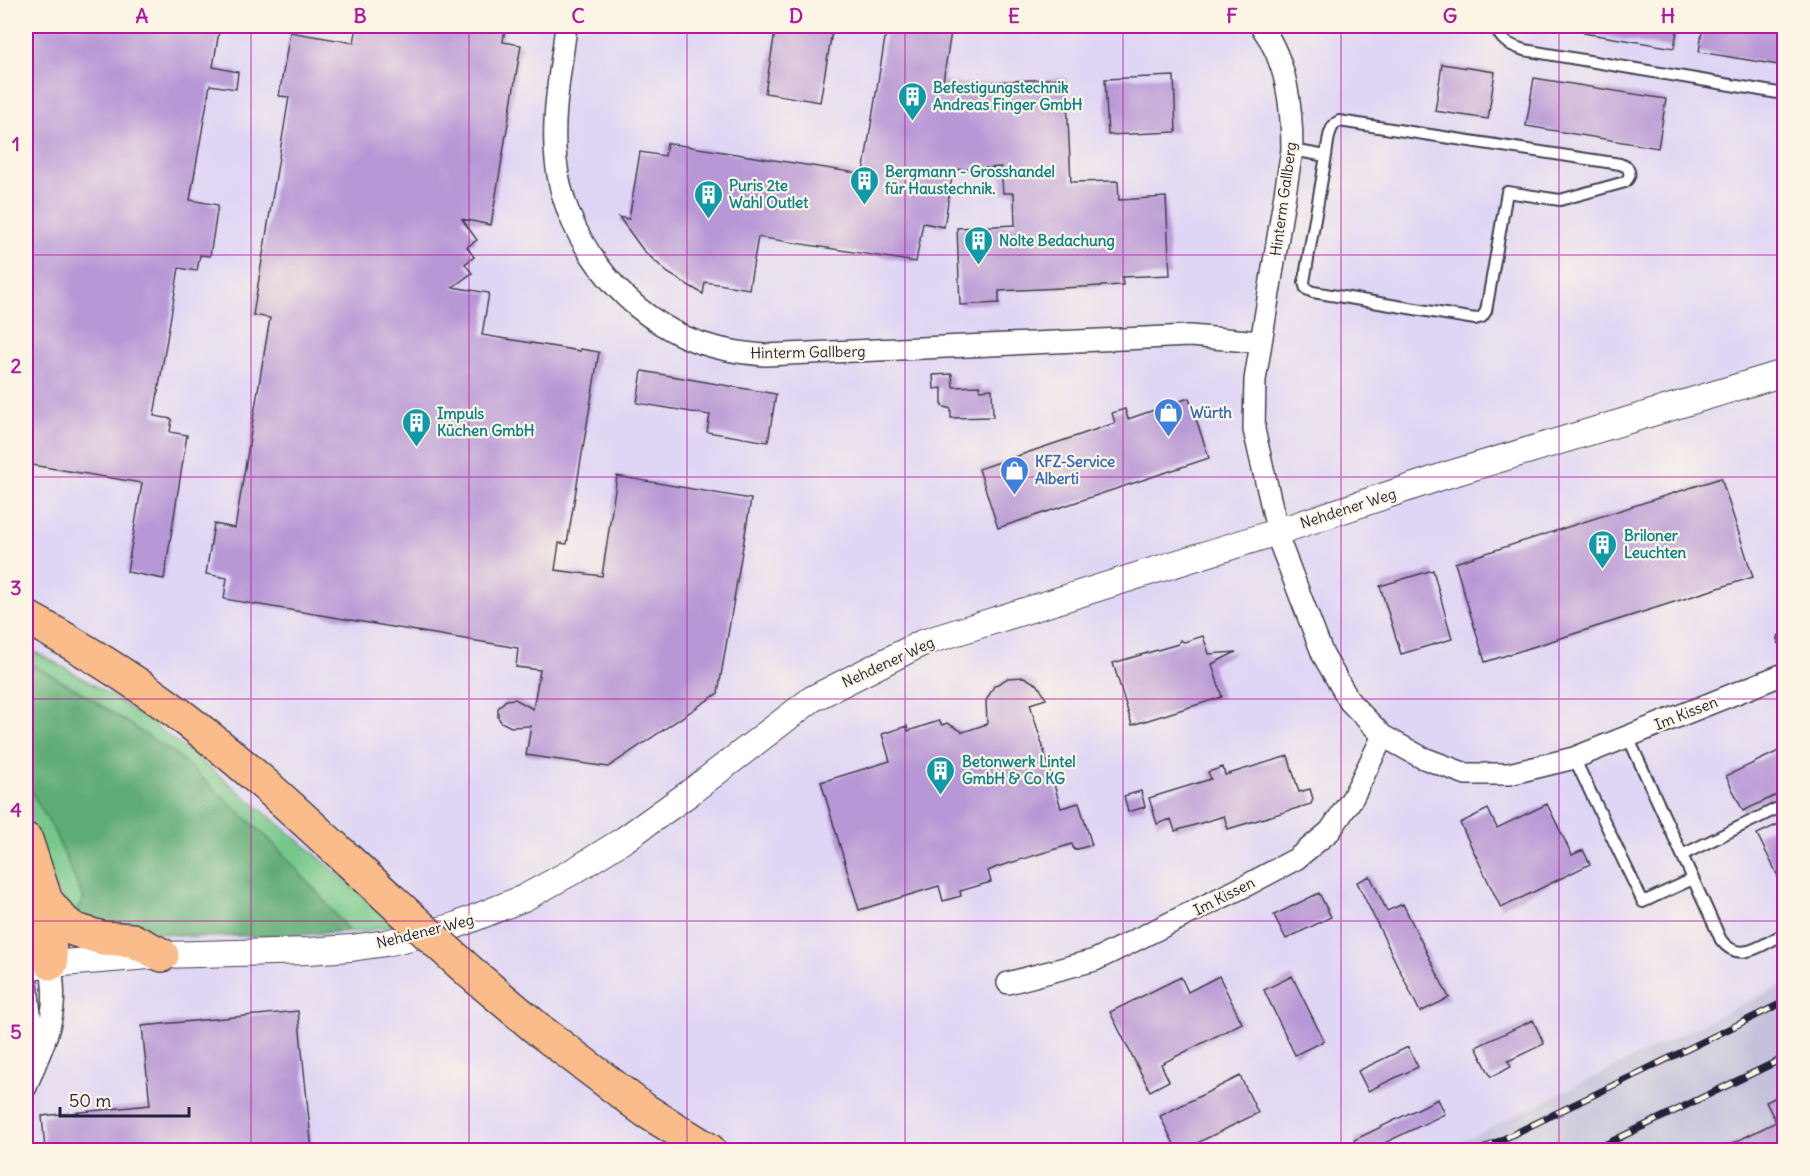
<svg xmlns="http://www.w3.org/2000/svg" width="1810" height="1176" font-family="Delius,sans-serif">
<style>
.built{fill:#dfd5f5}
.industrial{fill:#c3c1db}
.green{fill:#76c88a;stroke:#4c7562;stroke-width:1.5}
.forest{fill:#60ac76;stroke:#416758;stroke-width:1.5}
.building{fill:#b897d6}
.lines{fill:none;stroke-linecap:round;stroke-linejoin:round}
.service-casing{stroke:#413f50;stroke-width:14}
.minor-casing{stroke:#413f50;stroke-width:24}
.tertiary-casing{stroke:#413f50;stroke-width:28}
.primary-casing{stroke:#413f50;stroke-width:36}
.service{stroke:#fff;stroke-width:10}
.minor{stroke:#fff;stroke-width:21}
.tertiary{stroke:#fff;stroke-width:26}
.primary{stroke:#fabc8b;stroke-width:33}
.rail-casing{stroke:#22223b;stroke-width:7}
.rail{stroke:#fcf5e5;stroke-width:4.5;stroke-dasharray:14;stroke-linecap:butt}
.primary-bridge-casing{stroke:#413f50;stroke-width:36;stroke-linecap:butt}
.primary-bridge{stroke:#fabc8b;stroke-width:33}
.grid{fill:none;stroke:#b5179e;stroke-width:1.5;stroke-opacity:0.55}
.labels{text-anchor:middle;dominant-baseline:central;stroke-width:4.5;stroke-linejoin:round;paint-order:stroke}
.culture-label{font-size:15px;font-weight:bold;fill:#0d838f;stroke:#fcf5e5;text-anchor:start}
.street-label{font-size:15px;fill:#22223b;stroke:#fcf5e5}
.shop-label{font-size:15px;font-weight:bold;fill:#366cbe;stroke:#fcf5e5;text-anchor:start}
.neatline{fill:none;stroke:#b5179e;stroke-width:2}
.grid-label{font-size:20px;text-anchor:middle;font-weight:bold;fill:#b5179e}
</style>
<rect width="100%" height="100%" fill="#fcf5e5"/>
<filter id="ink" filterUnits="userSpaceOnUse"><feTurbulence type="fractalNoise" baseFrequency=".0167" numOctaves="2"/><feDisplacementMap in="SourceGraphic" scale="12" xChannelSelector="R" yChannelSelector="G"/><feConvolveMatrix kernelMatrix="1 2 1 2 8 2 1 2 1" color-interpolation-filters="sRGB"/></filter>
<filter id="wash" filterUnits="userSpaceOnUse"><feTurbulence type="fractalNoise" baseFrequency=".008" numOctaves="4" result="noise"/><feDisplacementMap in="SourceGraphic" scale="24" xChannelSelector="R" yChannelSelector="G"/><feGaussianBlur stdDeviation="1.35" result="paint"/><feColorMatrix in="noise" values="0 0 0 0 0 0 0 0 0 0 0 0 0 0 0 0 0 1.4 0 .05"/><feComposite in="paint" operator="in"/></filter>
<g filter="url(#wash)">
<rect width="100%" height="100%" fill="#f0e6c9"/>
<!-- built -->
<path class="built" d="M26,26H1784V984L1445,1150H26Z"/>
<!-- industrial -->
<path class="industrial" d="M1784,984V1150H1445Z"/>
<!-- green -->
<path class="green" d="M26,648C105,685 176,740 243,795C295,837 346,879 395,925L358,932L349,931L316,891L79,691L26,661Z
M26,782L54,831L84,900L73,915L46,874L26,813Z"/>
<!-- forest -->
<path class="forest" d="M26,661L79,691L177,755L271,841L316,891L349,931L298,935L196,937L116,929L73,915L84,899L54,831L26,782Z"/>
<g id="blocks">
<!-- building -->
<path class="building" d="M26,26H220L213,67L238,72L236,89L210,85L190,200L218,205L210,256L200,255L197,271L179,268L154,416L172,419L170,432L187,435L164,579L127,572L142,483L26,464Z
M357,26H488L505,28L503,42L521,45L491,225L462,219L477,240L467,247L474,257L465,264L472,273L453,287L489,293L482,335L580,351V349L599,352L567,544L559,543L555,570L602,576L617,476L751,499L718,693L608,767L526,755L531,726L511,727L501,722L498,717V708L506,700L515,699L533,709L540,670L516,667L518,648L224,599L227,578L206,574L214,524L235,528L270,318L253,315L289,97L279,96L290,32L354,43Z
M776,26H833L820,102L765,93Z
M887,26H952L943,81L959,84L1066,78L1071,182L1118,181L1119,200L1166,197L1170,275L1122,277L1123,285L999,291V303L960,305L957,228L1015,225L1014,193H1003L1001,167L953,170L944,227L923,223L916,262L758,237L749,289L705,282L703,294L668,273L643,250L619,217L629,219L640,152L665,156L667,143L863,174Z
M1584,26H1678L1674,48L1584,33Z
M1703,26H1785V66L1699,52Z
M1442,64L1495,72L1488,119L1435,111Z
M1174,76L1176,132L1108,135L1105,79Z
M1534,78L1666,99L1658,148L1526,126Z
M642,371L776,394L768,442L707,432L710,415L637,403Z
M952,374L953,387L980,386V390L992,389L993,417L951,418V409L942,406V388L934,389L933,375Z
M1189,398L1209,458L998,528L979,469L1115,423L1112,413L1125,409L1128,419Z
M1721,478L1753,577L1485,662L1455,563Z
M1433,570L1452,639L1401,654L1380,586Z
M1203,636L1209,654L1236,652L1212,664L1222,697L1132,725L1113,663L1178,644L1180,640L1184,642Z
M1024,677L1038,685L1046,699L1030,704L1061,808L1079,803L1092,845L1074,850L1072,844L997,867L988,871L991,882L960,891L961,896L943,901L939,886L859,910L821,782L890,761L882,734L907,726L908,731L939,721L942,725L947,723L963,732L987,724L986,701L994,686L1008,678Z
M1785,748V791L1743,811L1726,776Z
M1288,756L1299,792L1310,789L1313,799L1311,804L1228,829L1224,816L1175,831L1171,819L1157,824L1149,798L1211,779L1208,772L1223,767L1225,775Z
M1141,791L1145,807L1128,812L1124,796Z
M1547,804L1572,855L1583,850L1590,864L1501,908L1460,823L1488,809L1497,828Z
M1785,821V890L1757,834Z
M1370,876L1387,911L1403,904L1449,998L1420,1012L1357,882Z
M1319,893L1331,917L1286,939L1274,915Z
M1219,976L1242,1023L1161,1064L1169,1081L1150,1091L1110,1012L1181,977L1188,992Z
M1292,976L1324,1041L1295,1055L1264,990Z
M298,1011L312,1150H45L42,1116L150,1105L142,1026Z
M1533,1020L1544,1044L1508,1061L1511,1067L1491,1077L1476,1047Z
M1408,1047L1418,1067L1368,1091L1358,1071Z
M1240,1076L1258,1113L1183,1150H1177L1160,1116Z
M1785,1093V1150H1719L1776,1122L1766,1102Z
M1438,1099L1445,1114L1370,1150H1359L1354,1140Z"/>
</g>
</g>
<g filter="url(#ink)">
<use href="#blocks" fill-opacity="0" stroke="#413f50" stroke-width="1.5"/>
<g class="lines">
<defs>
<path id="service" d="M1496,26C1500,41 1509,45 1524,50L1784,94
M1292,150L1326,156C1328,144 1328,126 1339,121L1620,164L1627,167C1631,174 1630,177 1625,182L1560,200L1507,192L1486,311L1482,317L1475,319L1313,292L1306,289L1304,282L1326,156
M1784,640V639
M1628,737L1721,940C1740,965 1762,944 1784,934
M1574,758L1643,902L1693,879
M1682,855L1784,805"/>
<path id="minor" d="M566,26C561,70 551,117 556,161C564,235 617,306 685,337C710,348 738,353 765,355L1190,336L1260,342
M1261,26C1287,61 1292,107 1292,150L1255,380L1254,430L1281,546L1323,655L1350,702L1383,736L1421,757L1466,774H1509L1574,758L1784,674
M26,973L32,1036V1062
M1008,983L1095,960L1247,885L1296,859L1330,831L1353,797L1383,736
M26,1087C36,1060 50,1035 53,1006C55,992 52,977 51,963"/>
<path id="tertiary" d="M26,966L162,955L308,951L351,948L386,943L452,927L524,898L577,869L625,839L688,794L812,699L922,643L1277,532L1447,475L1784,373"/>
<path id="primary" d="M26,617C75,644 123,673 168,706C246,763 317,832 388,897
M26,840L46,901L51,963
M46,901L64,922L75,930L102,938L132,940L162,955
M470,972L539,1030L646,1111L709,1150"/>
</defs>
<!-- service casing -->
<use href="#service" class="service-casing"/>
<!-- minor casing -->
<use href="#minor" class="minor-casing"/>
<!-- tertiary casing -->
<use href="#tertiary" class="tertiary-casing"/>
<!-- primary casing -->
<use href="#primary" class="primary-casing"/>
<!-- service -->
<use href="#service" class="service"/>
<!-- minor -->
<use href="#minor" class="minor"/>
<!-- tertiary -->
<use href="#tertiary" class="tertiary"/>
<!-- primary -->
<use href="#primary" class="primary"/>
<defs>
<path id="rail" d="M1481,1150L1784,1002
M1594,1150L1784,1058"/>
</defs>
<!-- rail casing -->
<use href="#rail" class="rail-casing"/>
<!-- rail -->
<use href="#rail" class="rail"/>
<defs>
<path id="primary-bridge" d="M388,897L470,972"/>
</defs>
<!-- primary-bridge casing -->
<use href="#primary-bridge" class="primary-bridge-casing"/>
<!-- primary-bridge -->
<use href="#primary-bridge" class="primary-bridge"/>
</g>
</g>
<!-- grid -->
<path class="grid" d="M251,26V1150M469,26V1150M687,26V1150M905,26V1150M1123,26V1150M1341,26V1150M1559,26V1150M26,255H1784M26,477H1784M26,699H1784M26,921H1784"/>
<!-- icons -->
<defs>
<symbol id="building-pin" viewBox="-11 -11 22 30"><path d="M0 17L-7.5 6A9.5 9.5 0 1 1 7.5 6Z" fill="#0f9aa8" stroke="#fcf5e5"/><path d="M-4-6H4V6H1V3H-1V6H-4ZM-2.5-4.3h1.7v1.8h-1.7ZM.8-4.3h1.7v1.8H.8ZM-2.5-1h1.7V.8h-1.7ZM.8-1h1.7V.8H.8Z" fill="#fff"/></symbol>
<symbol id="shop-pin" viewBox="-11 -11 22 30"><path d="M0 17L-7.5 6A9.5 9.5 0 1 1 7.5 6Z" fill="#3f7fe0" stroke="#fcf5e5"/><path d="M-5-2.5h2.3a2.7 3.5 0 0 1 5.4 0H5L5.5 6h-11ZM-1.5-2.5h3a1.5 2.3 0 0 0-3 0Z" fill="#fff"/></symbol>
</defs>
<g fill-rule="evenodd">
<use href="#building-pin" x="896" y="80" width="33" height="45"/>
<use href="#building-pin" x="848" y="164" width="33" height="45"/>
<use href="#building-pin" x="692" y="178" width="33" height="45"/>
<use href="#building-pin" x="962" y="224" width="33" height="45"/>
<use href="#shop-pin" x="1152" y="396" width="33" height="45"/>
<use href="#building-pin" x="400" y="406" width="33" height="45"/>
<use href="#shop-pin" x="998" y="454" width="33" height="45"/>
<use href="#building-pin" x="1586" y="528" width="33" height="45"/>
<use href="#building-pin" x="924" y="754" width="33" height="45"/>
</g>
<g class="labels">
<!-- culture labels -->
<g class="culture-label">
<text x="933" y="87">Befestigungstechnik<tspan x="933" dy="17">Andreas Finger GmbH</tspan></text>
<text x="885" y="171">Bergmann - Grosshandel<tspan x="885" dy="17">für Haustechnik.</tspan></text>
<text x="729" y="185">Puris 2te<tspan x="729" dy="17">Wahl Outlet</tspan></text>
<text x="999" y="240">Nolte Bedachung</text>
<text x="437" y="413">Impuls<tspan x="437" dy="17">Küchen GmbH</tspan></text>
<text x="1624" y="535">Briloner<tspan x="1624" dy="17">Leuchten</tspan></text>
<text x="962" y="761">Betonwerk Lintel<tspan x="962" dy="17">GmbH &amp; Co KG</tspan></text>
</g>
<!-- street labels -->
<g class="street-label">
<text transform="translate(1283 199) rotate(-82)">Hinterm Gallberg</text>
<text transform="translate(808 352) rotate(-1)">Hinterm Gallberg</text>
<text transform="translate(1348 508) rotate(-18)">Nehdener Weg</text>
<text transform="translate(888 662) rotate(-25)">Nehdener Weg</text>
<text transform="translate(1686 713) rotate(-22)">Im Kissen</text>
<text transform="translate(1224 896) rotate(-27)">Im Kissen</text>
<text transform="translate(425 931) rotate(-14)">Nehdener Weg</text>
</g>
<!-- shop labels -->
<g class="shop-label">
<text x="1190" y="412">Würth</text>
<text x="1035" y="461">KFZ-Service<tspan x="1035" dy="17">Alberti</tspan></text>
</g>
</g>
<!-- margin -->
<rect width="1810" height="1176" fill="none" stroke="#fcf5e5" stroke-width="66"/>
<!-- scale -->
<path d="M60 1107v9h129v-9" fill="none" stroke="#22223b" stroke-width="3"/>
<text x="69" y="1107" font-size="18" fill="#22223b" stroke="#fcf5e5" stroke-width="4.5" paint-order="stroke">50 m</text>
<rect x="33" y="33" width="1744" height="1110" class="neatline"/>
<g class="grid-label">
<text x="142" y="23">A</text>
<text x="360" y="23">B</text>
<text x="578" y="23">C</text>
<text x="796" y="23">D</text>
<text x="1014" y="23">E</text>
<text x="1232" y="23">F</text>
<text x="1450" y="23">G</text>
<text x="1668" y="23">H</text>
<text x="16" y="151">1</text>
<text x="16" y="373">2</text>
<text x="16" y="595">3</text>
<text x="16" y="817">4</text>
<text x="16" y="1039">5</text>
</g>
</svg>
